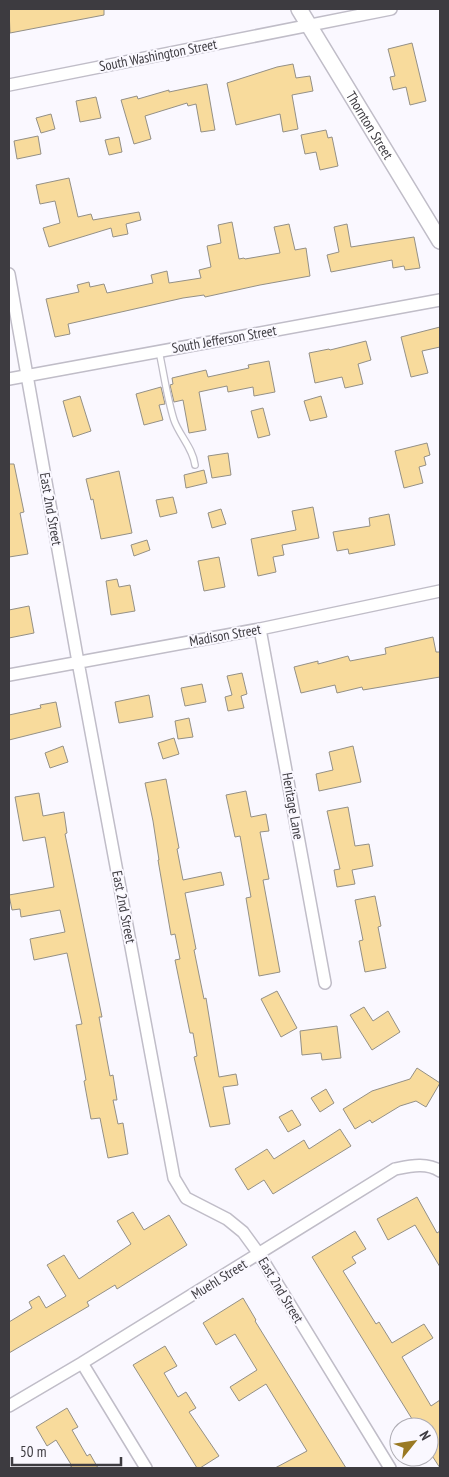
<svg xmlns="http://www.w3.org/2000/svg" width="449" height="1477" font-family="'PT Sans Narrow',sans-serif">
<style>
.building{fill:#f8db9c;stroke:#949086}
.lines{fill:none;stroke-linecap:round;stroke-linejoin:round}
.service-casing{stroke:#c0bdc8;stroke-width:8}
.minor-casing{stroke:#c0bdc8;stroke-width:14}
.tertiary-casing{stroke:#c0bdc8;stroke-width:18}
.service{stroke:#fff;stroke-width:5.5}
.minor{stroke:#fff;stroke-width:11}
.tertiary{stroke:#fff;stroke-width:15}
.labels{text-anchor:middle;dominant-baseline:central;stroke-width:4;stroke-linejoin:round;paint-order:stroke}
.street-label{font-size:14px;fill:#3d3b40;stroke:#faf8ff}
</style>
<rect width="100%" height="100%" fill="#faf8ff"/>
<!-- building -->
<path class="building" d="M9,9H104V15L10,33Z
M412,43L426,101L410,105L406,87L393,90L390,77L395,76L388,49Z
M293,64L296,78L310,76L313,91L292,95L298,129L283,132L280,114L236,125L227,83L277,67Z
M207,84L215,130L201,132L196,104L188,106L187,103L145,116L151,139L134,144L121,100L137,96L138,99L169,90V92Z
M96,97L101,118L80,122L76,101Z
M51,114L55,129L41,133L36,118Z
M326,130L328,138L332,137L338,166L320,170L316,152L305,154L301,135Z
M38,136L41,154L17,159L14,141Z
M119,137L122,152L109,155L105,140Z
M69,178L78,217L91,214L93,220L139,212L141,220L126,224L128,234L113,237L111,228L49,247L43,228L60,223L55,201L40,204L36,185Z
M232,222L239,259L244,258L245,259L280,253L274,227L289,224L295,250L306,248L310,276L260,285L205,297L204,295L183,298L68,324L70,334L55,337L46,299L79,292L77,285L89,282L90,287L104,284L107,293L153,283L151,275L167,271L169,283L201,278L199,270L211,267L207,246L221,243L218,225Z
M347,224L351,247L414,237L420,268L405,270L404,266L393,268L392,260L331,272L327,255L339,252L334,227Z
M440,327V347L422,351L428,373L411,377L401,337Z
M366,341L371,360L358,364L363,384L345,388L342,377L315,383L309,353L329,349L330,350Z
M269,361L275,392L254,396L253,387L228,392L227,386L199,392L206,430L189,433L183,400L174,402L170,385L173,384L172,378L206,370L208,377L249,368L248,365Z
M161,387L165,404L159,405L163,420L144,425L136,394Z
M80,396L91,431L73,437L63,401Z
M321,396L327,417L310,421L304,401Z
M263,408L270,435L258,438L251,411Z
M427,443L430,455L424,457L426,465L419,467L423,483L404,488L395,451Z
M228,453L231,475L212,478L208,456Z
M9,464H14L24,512L20,513L28,554L9,557Z
M204,470L207,483L186,488L184,475Z
M119,471L132,533L101,539L93,499L91,500L86,479Z
M173,497L177,513L160,517L156,500Z
M313,507L319,538L282,545L284,555L273,557L276,572L258,576L251,539L296,530L292,511Z
M221,509L226,524L212,528L208,513Z
M389,514L395,545L349,554L348,549L337,551L333,532L370,526L369,518Z
M147,540L150,550L134,556L131,545Z
M219,557L225,587L204,591L198,561Z
M117,579L119,587L130,585L135,611L111,615L106,581Z
M29,606L34,633L9,638V610Z
M433,637L436,652H440V677L363,690L362,687L337,693L335,685L301,693L294,667L318,661V664L348,656L350,661L386,654L385,648Z
M242,673L247,694L241,696L244,708L228,711L225,697L232,695L227,676Z
M202,684L206,702L185,706L181,688Z
M149,695L153,717L119,723L115,702Z
M56,702L61,727L9,740V715L41,708L40,705Z
M189,718L193,737L178,739L175,721Z
M174,738L179,754L163,759L158,743Z
M63,746L68,762L50,768L45,753Z
M353,746L361,782L319,791L316,774L333,770L329,752Z
M166,779L179,848L177,849L183,880L221,872L224,885L185,893L196,949L194,950L204,999L206,998L219,1077L236,1074L238,1085L223,1087L230,1124L210,1127L194,1057L197,1056L193,1033H190L175,960L180,959L175,934L171,935L158,860H159L153,821L145,783Z
M246,791L251,817L266,814L269,831L260,832L269,879L263,880L280,972L259,976L246,898L251,897L240,836L235,837L226,795Z
M39,793L43,816L64,812L67,833L65,834L102,1017H99L110,1076L113,1075L117,1100H113L118,1124L123,1123L128,1154L108,1158L100,1118L91,1119L84,1081L86,1080L76,1025L82,1024L67,953L34,960L30,939L65,932L60,910L21,917L20,909L12,910L9,895L54,887L45,837L23,841L15,797Z
M348,807L355,846L369,844L373,866L352,870L355,884L337,887L334,870L340,869L327,811Z
M375,896L381,926L378,927L386,968L365,972L359,941L363,940L355,900Z
M277,991L297,1028L281,1037L261,999Z
M364,1007L373,1021L388,1011L400,1032L372,1050L350,1015Z
M337,1026L341,1058L322,1060L321,1053L302,1055L300,1031Z
M417,1068L440,1083L426,1107L416,1101L400,1106L372,1123L370,1120L355,1129L343,1109L372,1091L410,1079Z
M326,1089L334,1103L320,1112L311,1098Z
M292,1110L301,1125L288,1132L279,1117Z
M340,1129L351,1146L273,1194L264,1180L248,1190L235,1169L267,1149L274,1159L304,1140L309,1149Z
M417,1197L437,1233L440,1231V1267L415,1225L388,1240L377,1219Z
M133,1212L144,1230L169,1215L187,1245L117,1289L115,1285L87,1302L89,1306L9,1353V1322L32,1308L29,1302L39,1296L46,1308L66,1296L47,1265L64,1255L79,1279L131,1244L117,1221Z
M355,1231L366,1249L352,1257L356,1263L343,1271L376,1324L379,1322L392,1343L424,1324L433,1338L402,1357L431,1406L440,1400V1468L429,1451V1427H417L312,1257Z
M243,1298L256,1320L255,1321L346,1468H275L307,1451L266,1384L239,1401L230,1387L257,1370L235,1334L216,1345L203,1323Z
M165,1346L177,1366L164,1373L178,1397L186,1392L196,1408L189,1412L219,1456L200,1468H197L133,1365Z
M67,1408L78,1427L72,1430L87,1456L90,1454L98,1468H69L72,1466L56,1440L47,1446L36,1427Z"/>
<g class="lines">
<defs>
<path id="service" d="M159,351C164,374 167,398 174,420C179,435 193,448 195,465"/>
<path id="minor" d="M9,85L391,9
M9,274L78,662L174,1178L186,1198L227,1219L243,1232L259,1254L390,1468
M9,379L440,300
M260,629L325,983
M9,675L260,629L440,591
M82,1363L146,1468
M9,1406L82,1363L395,1169C410,1166 427,1162 440,1171"/>
<g id="tertiary">
<path id="s1" d="M299,9L440,241"/>
</g>
</defs>
<!-- service casing -->
<use href="#service" class="service-casing"/>
<!-- minor casing -->
<use href="#minor" class="minor-casing"/>
<!-- tertiary casing -->
<use href="#tertiary" class="tertiary-casing"/>
<!-- service -->
<use href="#service" class="service"/>
<!-- minor -->
<use href="#minor" class="minor"/>
<!-- tertiary -->
<use href="#tertiary" class="tertiary"/>
</g>
<g class="labels">
<!-- street labels -->
<g class="street-label">
<text transform="translate(158 55) rotate(-11)">South Washington Street</text>
<text stroke="none"><textPath href="#s1" startOffset="136">Thornton Street</textPath></text>
<text transform="translate(224 339) rotate(-10)">South Jefferson Street</text>
<text transform="translate(51 509) rotate(80)">East 2nd Street</text>
<text transform="translate(225 635) rotate(-10)">Madison Street</text>
<text transform="translate(293 806) rotate(80)">Heritage Lane</text>
<text transform="translate(124 907) rotate(79)">East 2nd Street</text>
<text transform="translate(219 1279) rotate(-32)">Muehl Street</text>
<text transform="translate(281 1290) rotate(59)">East 2nd Street</text>
</g>
</g>
<!-- border -->
<rect width="449" height="1477" fill="none" stroke="#3d3b40" stroke-width="20"/>
<!-- north arrow -->
<g transform="translate(414 1442) rotate(60)"><circle r="24" fill="#faf8ff" stroke="#aeacb3"/>
<path d="M0-4L9 19L0 12L-9 19Z" fill="#9a7923"/>
<text y="-8" font-size="14" font-weight="bold" text-anchor="middle" fill="#3d3b40">N</text>
</g>
<!-- scale -->
<path d="M12 1457v8h109v-8" fill="none" stroke="#3d3b40" stroke-width="2.5"/>
<text x="20" y="1457" font-size="15" fill="#3d3b40" stroke="#faf8ff" stroke-width="4" paint-order="stroke">50 m</text>
</svg>
